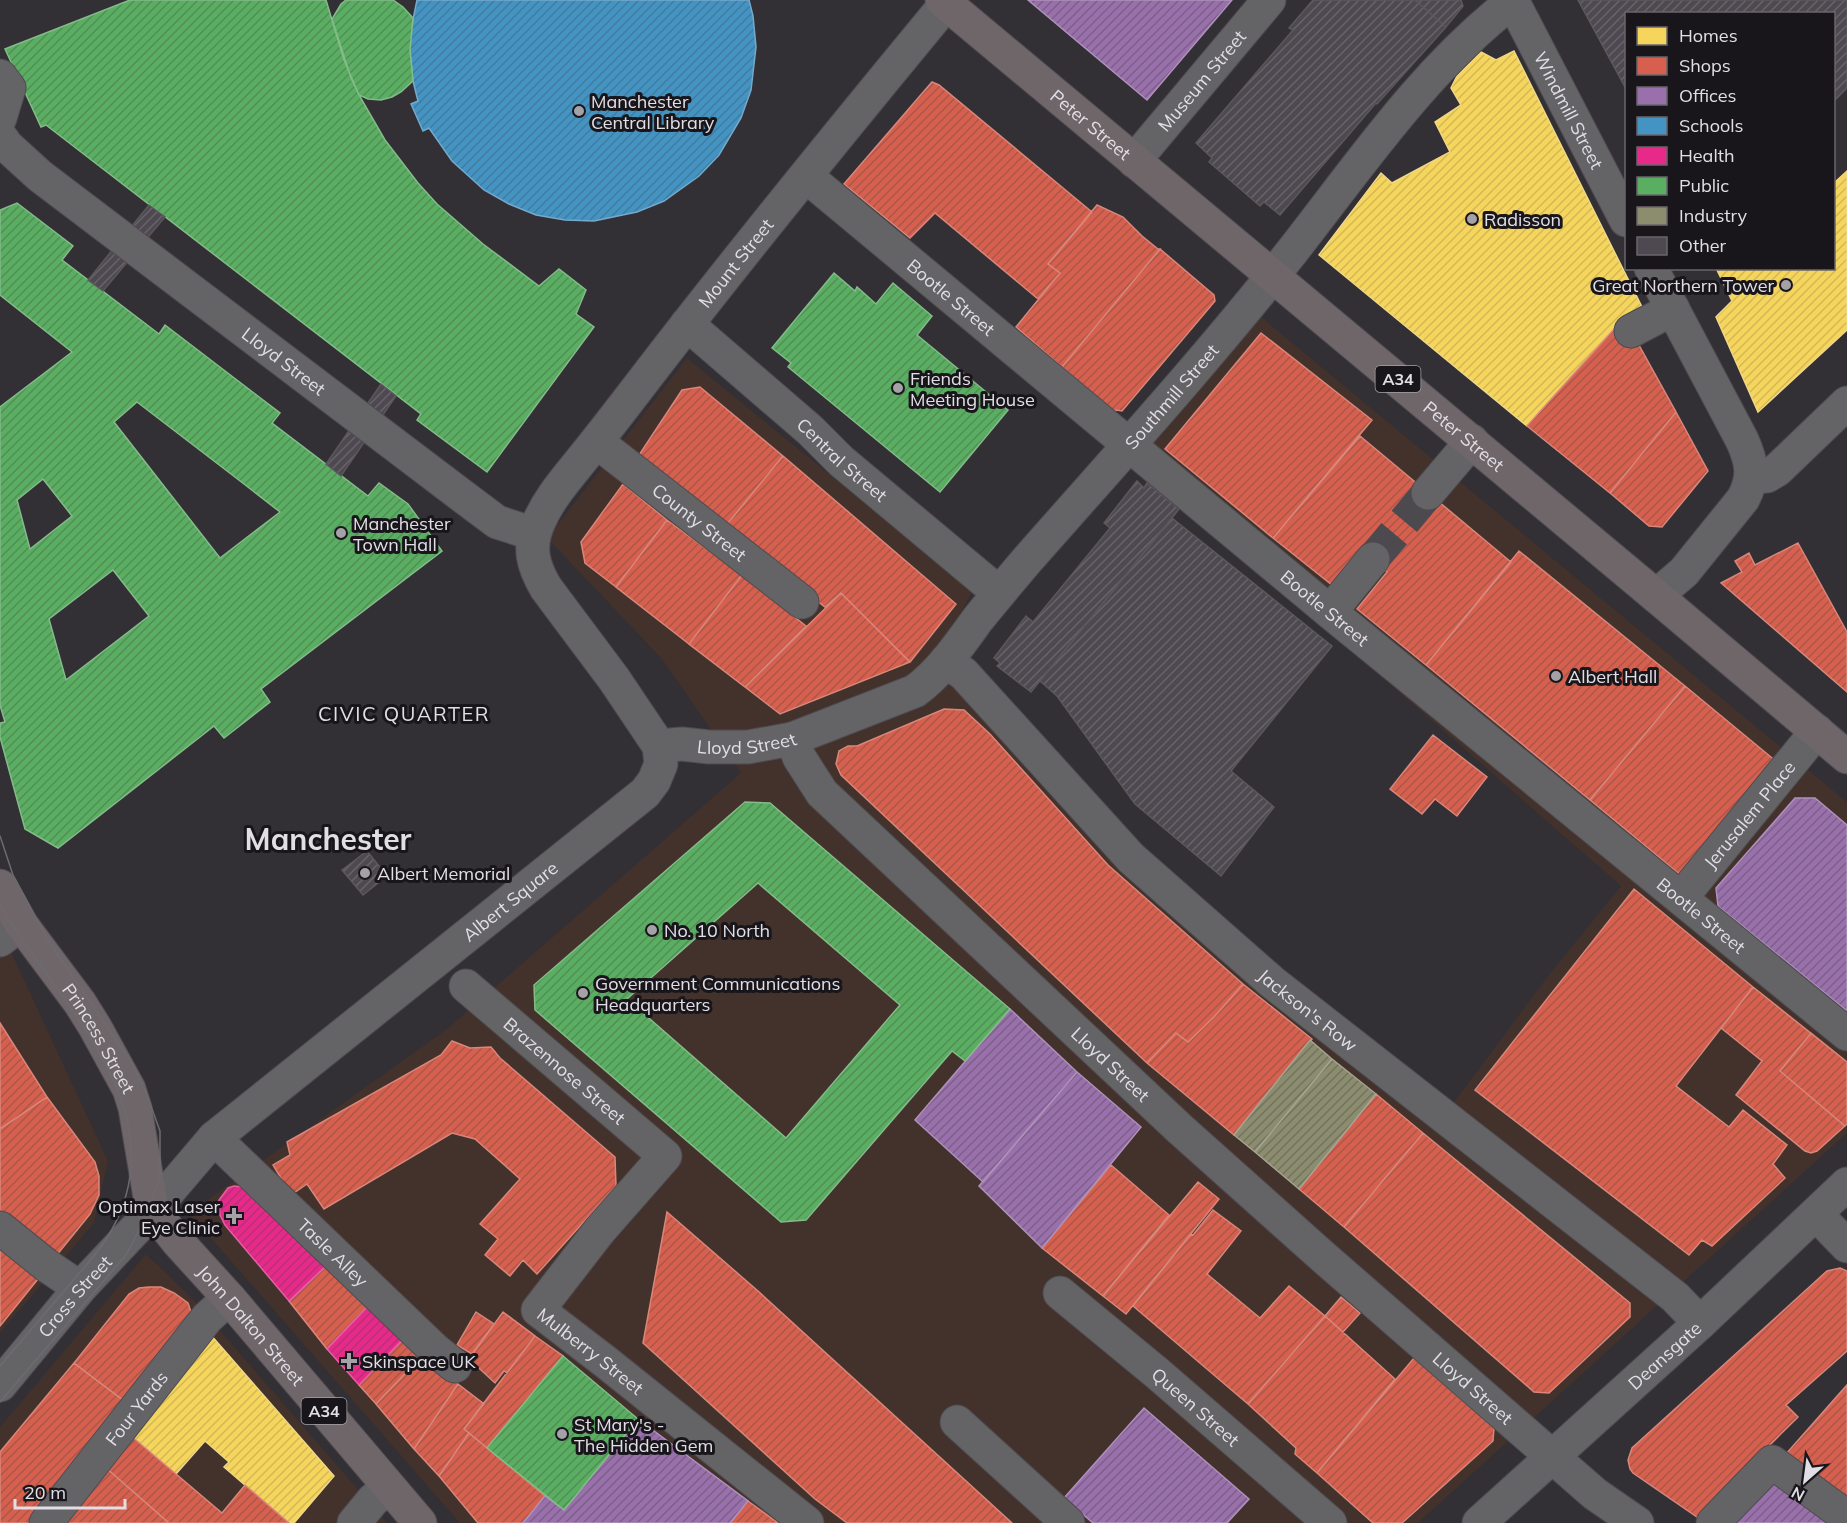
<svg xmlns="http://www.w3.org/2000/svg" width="1847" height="1523" font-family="Mulish,sans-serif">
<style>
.commercial{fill:#42322b}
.homes{fill:url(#homes-hatch);stroke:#f0d885;stroke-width:1.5}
.shops{fill:url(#shops-hatch);stroke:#da867b;stroke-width:1.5}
.offices{fill:url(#offices-hatch);stroke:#af91bc;stroke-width:1.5}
.schools{fill:url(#schools-hatch);stroke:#73aacd;stroke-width:1.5}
.health{fill:url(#health-hatch);stroke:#e65fa5;stroke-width:1.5}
.public{fill:url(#public-hatch);stroke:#83bc89;stroke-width:1.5;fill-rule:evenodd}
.industry{fill:url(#industry-hatch);stroke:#a6a592;stroke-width:1.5}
.building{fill:url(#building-hatch);stroke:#5b585c;stroke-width:1.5}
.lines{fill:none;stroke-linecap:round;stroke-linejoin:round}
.minor-tunnel{stroke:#4c494f;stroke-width:33;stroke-dasharray:33 16;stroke-linecap:butt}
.minor-casing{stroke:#4f4b51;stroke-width:35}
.major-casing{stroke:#4f4b51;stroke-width:35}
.minor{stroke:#646366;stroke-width:33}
.major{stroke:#6e6669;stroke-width:33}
.tram{stroke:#6e6b70;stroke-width:1.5}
.poi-dot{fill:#a4a1a7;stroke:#18161b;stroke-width:2}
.labels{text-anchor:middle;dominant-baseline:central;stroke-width:6;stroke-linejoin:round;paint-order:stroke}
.shield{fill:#18161b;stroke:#a5a2a8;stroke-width:1.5}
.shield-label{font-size:16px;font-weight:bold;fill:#e2dee5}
.street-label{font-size:18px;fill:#e2dee5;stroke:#18161b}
.poi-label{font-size:18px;fill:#e2dee5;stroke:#18161b;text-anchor:start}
.neighbourhood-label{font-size:20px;letter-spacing:1.5px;fill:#e2dee5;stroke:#18161b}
.town-label{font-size:30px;font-weight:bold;fill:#e2dee5;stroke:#18161b}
</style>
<defs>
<pattern id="homes-hatch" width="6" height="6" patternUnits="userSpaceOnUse" patternTransform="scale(1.5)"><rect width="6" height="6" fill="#f6d55c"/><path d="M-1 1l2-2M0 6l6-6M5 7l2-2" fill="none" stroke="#d2b857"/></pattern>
<pattern id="shops-hatch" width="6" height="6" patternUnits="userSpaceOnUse" patternTransform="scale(1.5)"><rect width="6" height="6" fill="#d6604d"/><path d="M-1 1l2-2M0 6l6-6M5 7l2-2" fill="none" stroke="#aa574b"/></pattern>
<pattern id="offices-hatch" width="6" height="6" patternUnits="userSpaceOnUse" patternTransform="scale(1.5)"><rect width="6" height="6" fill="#9970ab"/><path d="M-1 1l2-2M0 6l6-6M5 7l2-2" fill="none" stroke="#7b6087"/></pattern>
<pattern id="schools-hatch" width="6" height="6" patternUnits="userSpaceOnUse" patternTransform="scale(1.5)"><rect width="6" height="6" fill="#4393c3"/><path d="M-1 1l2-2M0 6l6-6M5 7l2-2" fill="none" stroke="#437b9d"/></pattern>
<pattern id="health-hatch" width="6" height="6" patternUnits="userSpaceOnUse" patternTransform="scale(1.5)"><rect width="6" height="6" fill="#e7298a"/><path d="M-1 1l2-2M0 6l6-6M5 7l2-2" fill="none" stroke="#b63175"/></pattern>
<pattern id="public-hatch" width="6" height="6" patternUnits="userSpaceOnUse" patternTransform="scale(1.5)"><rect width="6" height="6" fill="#5aae61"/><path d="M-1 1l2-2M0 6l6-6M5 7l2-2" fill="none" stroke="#538e59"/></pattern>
<pattern id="industry-hatch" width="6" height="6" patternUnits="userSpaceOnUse" patternTransform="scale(1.5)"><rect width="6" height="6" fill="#8c8c6e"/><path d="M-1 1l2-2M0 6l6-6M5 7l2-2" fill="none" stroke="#737260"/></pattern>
<pattern id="building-hatch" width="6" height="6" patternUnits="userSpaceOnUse" patternTransform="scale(1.5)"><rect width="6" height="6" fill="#4e4951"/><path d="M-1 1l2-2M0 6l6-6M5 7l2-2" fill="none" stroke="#67636a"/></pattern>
</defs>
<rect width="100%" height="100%" fill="#322f35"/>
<!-- commercial -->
<path class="commercial" d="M1255,312L1847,802V1133L1418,1523H460L189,1213L447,1029L741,773L662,659L547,538L687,358L972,591L934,668L1437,1125L1548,976L1621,886L1133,459Z
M0,928L108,1161L94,1223L0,1333Z
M146,1254L190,1296L387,1523H0V1427Z"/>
<!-- homes -->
<path class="homes" d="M1514,51L1642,307L1624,318L1527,426L1319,255L1381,173L1392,183L1450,152L1435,122L1461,105L1451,88L1457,76L1481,52L1496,60Z
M1847,171V330L1758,412L1716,317L1732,301L1716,268H1834V183Z
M210,1334L334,1476L294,1523H289L224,1467L229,1462L205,1441L176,1474L130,1435Z"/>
<!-- shops -->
<path class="shops" d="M932,82L939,85L1092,212L1048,264L1060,273L1038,299L935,213L910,238L844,184Z
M1097,205L1123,217L1142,236L1158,249H1160L1062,367L1016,327L1060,273L1048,264Z
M1160,249L1207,289L1214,295L1215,301L1122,411L1116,410L1114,412L1062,367Z
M1624,318L1676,412L1610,493L1527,426Z
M1261,333L1372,420L1273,538L1165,449Z
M700,387L783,456L724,528L637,458L682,390Z
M1676,412L1708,471L1662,527L1649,526L1610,493Z
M1360,436L1511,562L1426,665L1357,609L1387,572L1373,559L1337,589L1273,538Z
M783,456L956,604L910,662L841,593L825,607L724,528Z
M623,484L667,520L616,587L585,563L581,542Z
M667,520L742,575L689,644L616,587Z
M1798,543L1847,632V692L1721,583L1742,572L1735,561L1749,553L1755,565Z
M1519,551L1685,686L1590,800L1426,665Z
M742,575L806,626L745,687L689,644Z
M841,593L910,662L780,714L745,687Z
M1685,686L1777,762L1683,877L1590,800Z
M944,709L964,710L990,734L1108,865L1243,984L1214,1017L1188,1042L1176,1033L1147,1063L841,775L836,764L839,751L848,746H857Z
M1433,735L1487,777L1457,816L1435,799L1422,814L1390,789Z
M1634,889L1753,987L1676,1086L1729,1127L1743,1110L1787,1145L1773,1164L1785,1178L1712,1246L1702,1240L1689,1255L1475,1090Z
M1243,984L1312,1039L1234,1135L1147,1063L1176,1033L1188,1042L1214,1017Z
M1753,987L1847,1062V1124L1817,1151L1811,1153L1805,1151L1736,1095L1762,1061L1721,1028Z
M0,1023L47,1097L0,1129Z
M1811,1033L1847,1062V1124L1845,1126L1780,1071Z
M452,1041L470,1048L491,1047L500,1058L615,1157L616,1186L537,1274L523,1260L510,1276L485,1255L498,1239L480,1224L520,1179L475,1139L452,1133L324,1209L307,1184L291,1195L273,1165L290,1155L287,1142L441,1055Z
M1376,1094L1423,1133L1344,1227L1299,1189Z
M47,1097L95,1162L99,1176V1195L90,1214L52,1261L0,1219V1129Z
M1423,1133L1630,1303V1317L1549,1393L1534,1392L1344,1227Z
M1111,1165L1169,1215L1103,1296L1042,1248Z
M1198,1182L1219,1199L1126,1314L1103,1296Z
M1213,1210L1241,1231L1207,1274L1260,1318L1289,1286L1325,1316L1248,1404L1133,1306L1191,1234L1193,1235Z
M667,1212L758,1291L1012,1523H847L815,1499L643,1343Z
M0,1240L42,1274L0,1326Z
M328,1264L370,1304L327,1349L289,1301Z
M1840,1268L1847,1271V1351L1786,1405L1798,1417L1697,1517L1633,1473L1630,1469L1628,1460L1632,1448L1827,1271Z
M149,1287H161L174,1293L188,1303L193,1318L128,1404L74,1363L129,1294L139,1288Z
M1341,1297L1360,1313L1343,1332L1325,1316Z
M476,1312L494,1324L472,1354L457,1345Z
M503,1312L535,1336L507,1373L504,1371L495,1383L469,1359Z
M1325,1316L1395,1379L1317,1473L1295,1454L1296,1448L1248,1404Z
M535,1336L563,1356L487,1448L464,1429Z
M404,1338L422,1356L376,1404L359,1385Z
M425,1353L458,1384L414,1449L376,1404Z
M1414,1358L1494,1428L1493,1441L1402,1523H1373L1317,1473Z
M74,1363L128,1404L35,1523H0V1452Z
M458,1384L484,1404L464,1429L469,1433L439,1476L414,1449Z
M1847,1385V1497L1785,1455Z
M469,1433L545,1496L523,1523H478L439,1476Z
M130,1435L222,1513L245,1485L289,1523H169L105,1467Z
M105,1467L169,1523H61Z
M748,1501L778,1523H730Z"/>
<!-- offices -->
<path class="offices" d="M1028,0H1232L1147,100Z
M1795,798H1815L1847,825V1011L1718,906L1716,888Z
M1010,1009L1077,1072L983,1182L915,1120Z
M1077,1072L1141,1127L1042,1248L979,1186Z
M1144,1408L1249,1499L1227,1523H1093L1064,1498Z
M638,1419L748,1501L730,1523H523L545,1496L564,1510Z
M1779,1476L1846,1523H1730Z"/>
<!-- schools -->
<path class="schools" d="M417,0H749L753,16L756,47L751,90L741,118L719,155L699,176L664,201L637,212L594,221L565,220L536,215L509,204L484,190L452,161L429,128L423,131L411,104L418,101L413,81L410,50V34Z"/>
<!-- health -->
<path class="health" d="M234,1186L244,1187L328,1264L289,1301L225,1225L220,1215L219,1200L228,1188Z
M370,1304L404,1338L359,1385L327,1349Z"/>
<!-- public -->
<path class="public" d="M130,0H326L344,60L359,95L385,140L418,183L437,204L483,244L539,286L559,269L586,290L576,314L594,327L487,472L417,420L421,414L46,125L41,127L5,49Z
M346,0H393L403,7L413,18L410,50L413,81L401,92L392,97L381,100L368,99L359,95L351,78L332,19L341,4Z
M17,203L73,246L62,260L159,334L165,325L280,413L272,423L368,496L379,483L408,504L442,551L261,689L270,702L224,738L214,726L58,848L25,829L0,737V723L5,722L0,705V407L72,352L0,295V210ZM137,402L244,484L280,512L220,558L114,422ZM43,479L72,516L30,549L17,500ZM113,570L149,616L66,680L49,619Z
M834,273L855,291L857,287L876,304L893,283L932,316L917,335L1008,410L940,492L788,367L791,363L772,348Z
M745,802L770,803L1010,1009L965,1061L952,1051L806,1220L781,1222L535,1010L534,985ZM758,883L900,1005L786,1138L627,999Z
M563,1356L638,1419L564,1510L487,1448Z"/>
<!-- industry -->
<path class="industry" d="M1310,1040L1332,1059L1255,1152L1234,1135Z
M1332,1059L1376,1094L1299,1189L1255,1152Z"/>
<!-- building -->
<path class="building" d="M1313,0H1415L1446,27L1377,104L1376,103L1280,215L1264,202L1260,206L1209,162L1212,158L1196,143L1293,30L1289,28Z
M1415,0H1461L1463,6L1446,27Z
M1578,0H1847V88L1834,101V14H1626V89Z
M149,205L165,217L103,291L88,280Z
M381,384L396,396L341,476L326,464Z
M1137,481L1144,488L1147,483L1179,509L1031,692L997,666L1000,663L994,658L1026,616L1033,622L1110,528L1104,523Z
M1172,518L1332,646L1231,771L1274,807L1221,876L1135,804L1057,696L1040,681Z
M367,851L387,876L363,895L342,870Z"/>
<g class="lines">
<!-- minor-tunnel -->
<path class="minor-tunnel" d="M1373,559L1428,493"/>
<defs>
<g id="minor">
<path id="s1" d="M1512,0L1626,220"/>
<path d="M0,76L9,88L0,118"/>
<path id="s2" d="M0,136L7,146L40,176L461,495L497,522L534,534"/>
<path id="s3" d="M1134,161L1269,0"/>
<path id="s4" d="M806,176L1330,612L1847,1034"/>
<path d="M1651,268L1742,440C1752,462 1755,477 1743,499L1684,572L1656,596"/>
<path id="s5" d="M687,324L810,430L841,461L999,593"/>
<path d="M1631,331L1673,309"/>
<path id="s6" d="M597,442L802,602"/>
<path d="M1752,477L1767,476L1777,470L1847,403"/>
<path d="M1428,493L1472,441"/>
<path d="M1330,612L1373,559"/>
<path id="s7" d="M946,661L964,674L1131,858L1272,982L1675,1297L1700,1323"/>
<path id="s8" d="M792,739L799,757L822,793L1180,1129L1321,1255L1595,1494L1637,1523"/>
<path id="s9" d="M659,746L682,744L709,747H748L792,739L915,691C941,672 959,645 978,619C994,599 1011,579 1028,559C1118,457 1210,356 1294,249C1362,162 1425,69 1513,1"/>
<path id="s10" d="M1681,898L1817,731"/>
<path d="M0,940L21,924"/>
<path id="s11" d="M466,986L665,1156L600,1230L538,1310L607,1363L807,1523"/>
<path id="s12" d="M214,1138L435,1350L455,1366"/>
<path d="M1816,1214L1847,1246"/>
<path d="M0,1228L46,1265L80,1288"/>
<path id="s13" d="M1060,1293L1157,1373L1330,1523"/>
<path id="s14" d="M0,1385L80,1288L145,1219L214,1138L645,793L654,781L661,764L659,746L614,679L546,588C533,566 528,548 538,524C549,497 569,476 587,453C604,432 620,411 637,389C737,258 841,131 946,4"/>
<path d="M957,1422L1068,1523"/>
<path id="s15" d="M46,1523L207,1318L229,1298"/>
<path d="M354,1523L373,1500L388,1488"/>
<path id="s16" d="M1479,1523L1700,1323L1847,1184"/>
<path d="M1713,1523L1772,1462L1847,1517"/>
</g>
<g id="major">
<path id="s17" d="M942,0L1656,596L1847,757"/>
<path id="s18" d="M0,886L21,924L80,1003L95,1027L129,1089L135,1108L152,1209L178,1242L229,1298L420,1523"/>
</g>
</defs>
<!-- minor casing -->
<use href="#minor" class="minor-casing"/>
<!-- major casing -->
<use href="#major" class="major-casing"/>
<!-- minor -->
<use href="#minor" class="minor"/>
<!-- major -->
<use href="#major" class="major"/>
<!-- tram -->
<path class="tram" d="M0,836L13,875L49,942L131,1062L147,1095L160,1131V1176L145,1219L126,1255L0,1402
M0,904C55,1002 182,1109 110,1233C100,1251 84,1267 71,1283C47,1311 24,1338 0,1366"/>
</g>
<!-- markers -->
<g class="poi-dot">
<circle cx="579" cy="111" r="6"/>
<circle cx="1472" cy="219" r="6"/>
<circle cx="1786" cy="285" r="6"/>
<circle cx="898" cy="388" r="6"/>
<circle cx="341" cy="533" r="6"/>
<circle cx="1556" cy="676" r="6"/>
<circle cx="365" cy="873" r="6"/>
<circle cx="652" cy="930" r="6"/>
<circle cx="583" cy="993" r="6"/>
<path d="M231 1207h6v6h6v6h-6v6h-6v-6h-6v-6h6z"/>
<path d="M346 1352h6v6h6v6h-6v6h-6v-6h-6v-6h6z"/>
<circle cx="562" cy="1434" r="6"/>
</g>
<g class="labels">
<!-- shield labels -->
<g class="shield">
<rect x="1375.5" y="366" width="45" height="26" rx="4.5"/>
<rect x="301.5" y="1398" width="45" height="26" rx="4.5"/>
</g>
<g class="shield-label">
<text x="1398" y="379">A34</text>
<text x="324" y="1411">A34</text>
</g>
<!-- street labels -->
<g class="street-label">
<text stroke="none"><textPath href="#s3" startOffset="105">Museum Street</textPath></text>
<text stroke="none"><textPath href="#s1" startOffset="124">Windmill Street</textPath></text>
<text stroke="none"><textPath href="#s17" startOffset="194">Peter Street</textPath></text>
<text stroke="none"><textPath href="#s14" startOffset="1520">Mount Street</textPath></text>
<text stroke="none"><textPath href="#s4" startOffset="189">Bootle Street</textPath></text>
<text stroke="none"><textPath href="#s2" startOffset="363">Lloyd Street</textPath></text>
<text stroke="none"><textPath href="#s9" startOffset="657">Southmill Street</textPath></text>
<text stroke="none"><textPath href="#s17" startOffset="680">Peter Street</textPath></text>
<text stroke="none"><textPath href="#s5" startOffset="206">Central Street</textPath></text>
<text stroke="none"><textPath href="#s6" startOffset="130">County Street</textPath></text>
<text stroke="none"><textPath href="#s4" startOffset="675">Bootle Street</textPath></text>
<text stroke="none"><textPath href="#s9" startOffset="88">Lloyd Street</textPath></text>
<text stroke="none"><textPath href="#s10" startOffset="108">Jerusalem Place</textPath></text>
<text stroke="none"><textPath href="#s14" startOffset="706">Albert Square</textPath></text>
<text stroke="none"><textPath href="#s4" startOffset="1161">Bootle Street</textPath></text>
<text stroke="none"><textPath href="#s7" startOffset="504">Jackson's Row</textPath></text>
<text stroke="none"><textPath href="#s18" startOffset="182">Princess Street</textPath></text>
<text stroke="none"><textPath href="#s8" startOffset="458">Lloyd Street</textPath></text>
<text stroke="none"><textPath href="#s11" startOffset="130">Brazennose Street</textPath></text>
<text stroke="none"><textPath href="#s12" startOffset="165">Tasle Alley</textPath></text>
<text stroke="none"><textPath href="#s14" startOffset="116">Cross Street</textPath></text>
<text stroke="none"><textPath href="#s18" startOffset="516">John Dalton Street</textPath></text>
<text stroke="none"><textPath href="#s11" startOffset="528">Mulberry Street</textPath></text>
<text stroke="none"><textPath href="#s16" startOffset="250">Deansgate</textPath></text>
<text stroke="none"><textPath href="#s8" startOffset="944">Lloyd Street</textPath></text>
<text stroke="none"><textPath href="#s13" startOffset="177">Queen Street</textPath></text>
<text stroke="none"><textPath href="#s15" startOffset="146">Four Yards</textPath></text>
</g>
<!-- poi labels -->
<g class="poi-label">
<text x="591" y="101">Manchester<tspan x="591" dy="21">Central Library</tspan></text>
<text x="1484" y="219">Radisson</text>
<text x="1774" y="285" text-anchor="end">Great Northern Tower</text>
<text x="910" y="378">Friends<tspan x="910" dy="21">Meeting House</tspan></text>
<text x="353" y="523">Manchester<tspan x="353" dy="21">Town Hall</tspan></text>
<text x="1568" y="676">Albert Hall</text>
<text x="377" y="873">Albert Memorial</text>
<text x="664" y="930">No. 10 North</text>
<text x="595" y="983">Government Communications<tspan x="595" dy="21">Headquarters</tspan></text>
<text x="220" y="1206" text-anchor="end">Optimax Laser<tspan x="220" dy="21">Eye Clinic</tspan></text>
<text x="362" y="1361">Skinspace UK</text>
<text x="574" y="1424">St Mary's -<tspan x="574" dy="21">The Hidden Gem</tspan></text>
</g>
<!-- neighbourhood labels -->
<g class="neighbourhood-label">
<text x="404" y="713">CIVIC QUARTER</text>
</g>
<!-- town labels -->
<g class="town-label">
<text x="328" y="839">Manchester</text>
</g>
</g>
<!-- legend -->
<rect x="1625" y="12" width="210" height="258" fill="#18161b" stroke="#69666c" stroke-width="1.5"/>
<rect x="1637" y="27" width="30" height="18" fill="#f6d55c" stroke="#69666c" stroke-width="1.5"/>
<text x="1679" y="42" font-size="18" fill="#e2dee5">Homes</text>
<rect x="1637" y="57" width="30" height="18" fill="#d6604d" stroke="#69666c" stroke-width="1.5"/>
<text x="1679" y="72" font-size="18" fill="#e2dee5">Shops</text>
<rect x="1637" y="87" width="30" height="18" fill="#9970ab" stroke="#69666c" stroke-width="1.5"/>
<text x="1679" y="102" font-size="18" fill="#e2dee5">Offices</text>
<rect x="1637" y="117" width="30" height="18" fill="#4393c3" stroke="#69666c" stroke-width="1.5"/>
<text x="1679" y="132" font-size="18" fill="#e2dee5">Schools</text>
<rect x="1637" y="147" width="30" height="18" fill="#e7298a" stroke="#69666c" stroke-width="1.5"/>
<text x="1679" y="162" font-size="18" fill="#e2dee5">Health</text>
<rect x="1637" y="177" width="30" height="18" fill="#5aae61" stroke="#69666c" stroke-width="1.5"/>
<text x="1679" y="192" font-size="18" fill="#e2dee5">Public</text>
<rect x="1637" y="207" width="30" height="18" fill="#8c8c6e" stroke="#69666c" stroke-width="1.5"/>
<text x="1679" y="222" font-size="18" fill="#e2dee5">Industry</text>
<rect x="1637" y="237" width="30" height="18" fill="#4e4951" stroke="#69666c" stroke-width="1.5"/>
<text x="1679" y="252" font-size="18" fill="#e2dee5">Other</text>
<!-- north arrow -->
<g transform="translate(1805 1481) rotate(208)" stroke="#18161b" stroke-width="4.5" paint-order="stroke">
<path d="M0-4.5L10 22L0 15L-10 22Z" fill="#e2dee5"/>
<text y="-9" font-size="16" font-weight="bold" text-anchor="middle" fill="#e2dee5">N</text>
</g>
<!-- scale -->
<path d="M15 1499v9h110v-9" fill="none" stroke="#e2dee5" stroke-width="3"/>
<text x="24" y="1499" font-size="18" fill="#e2dee5" stroke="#18161b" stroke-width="4.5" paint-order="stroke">20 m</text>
</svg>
